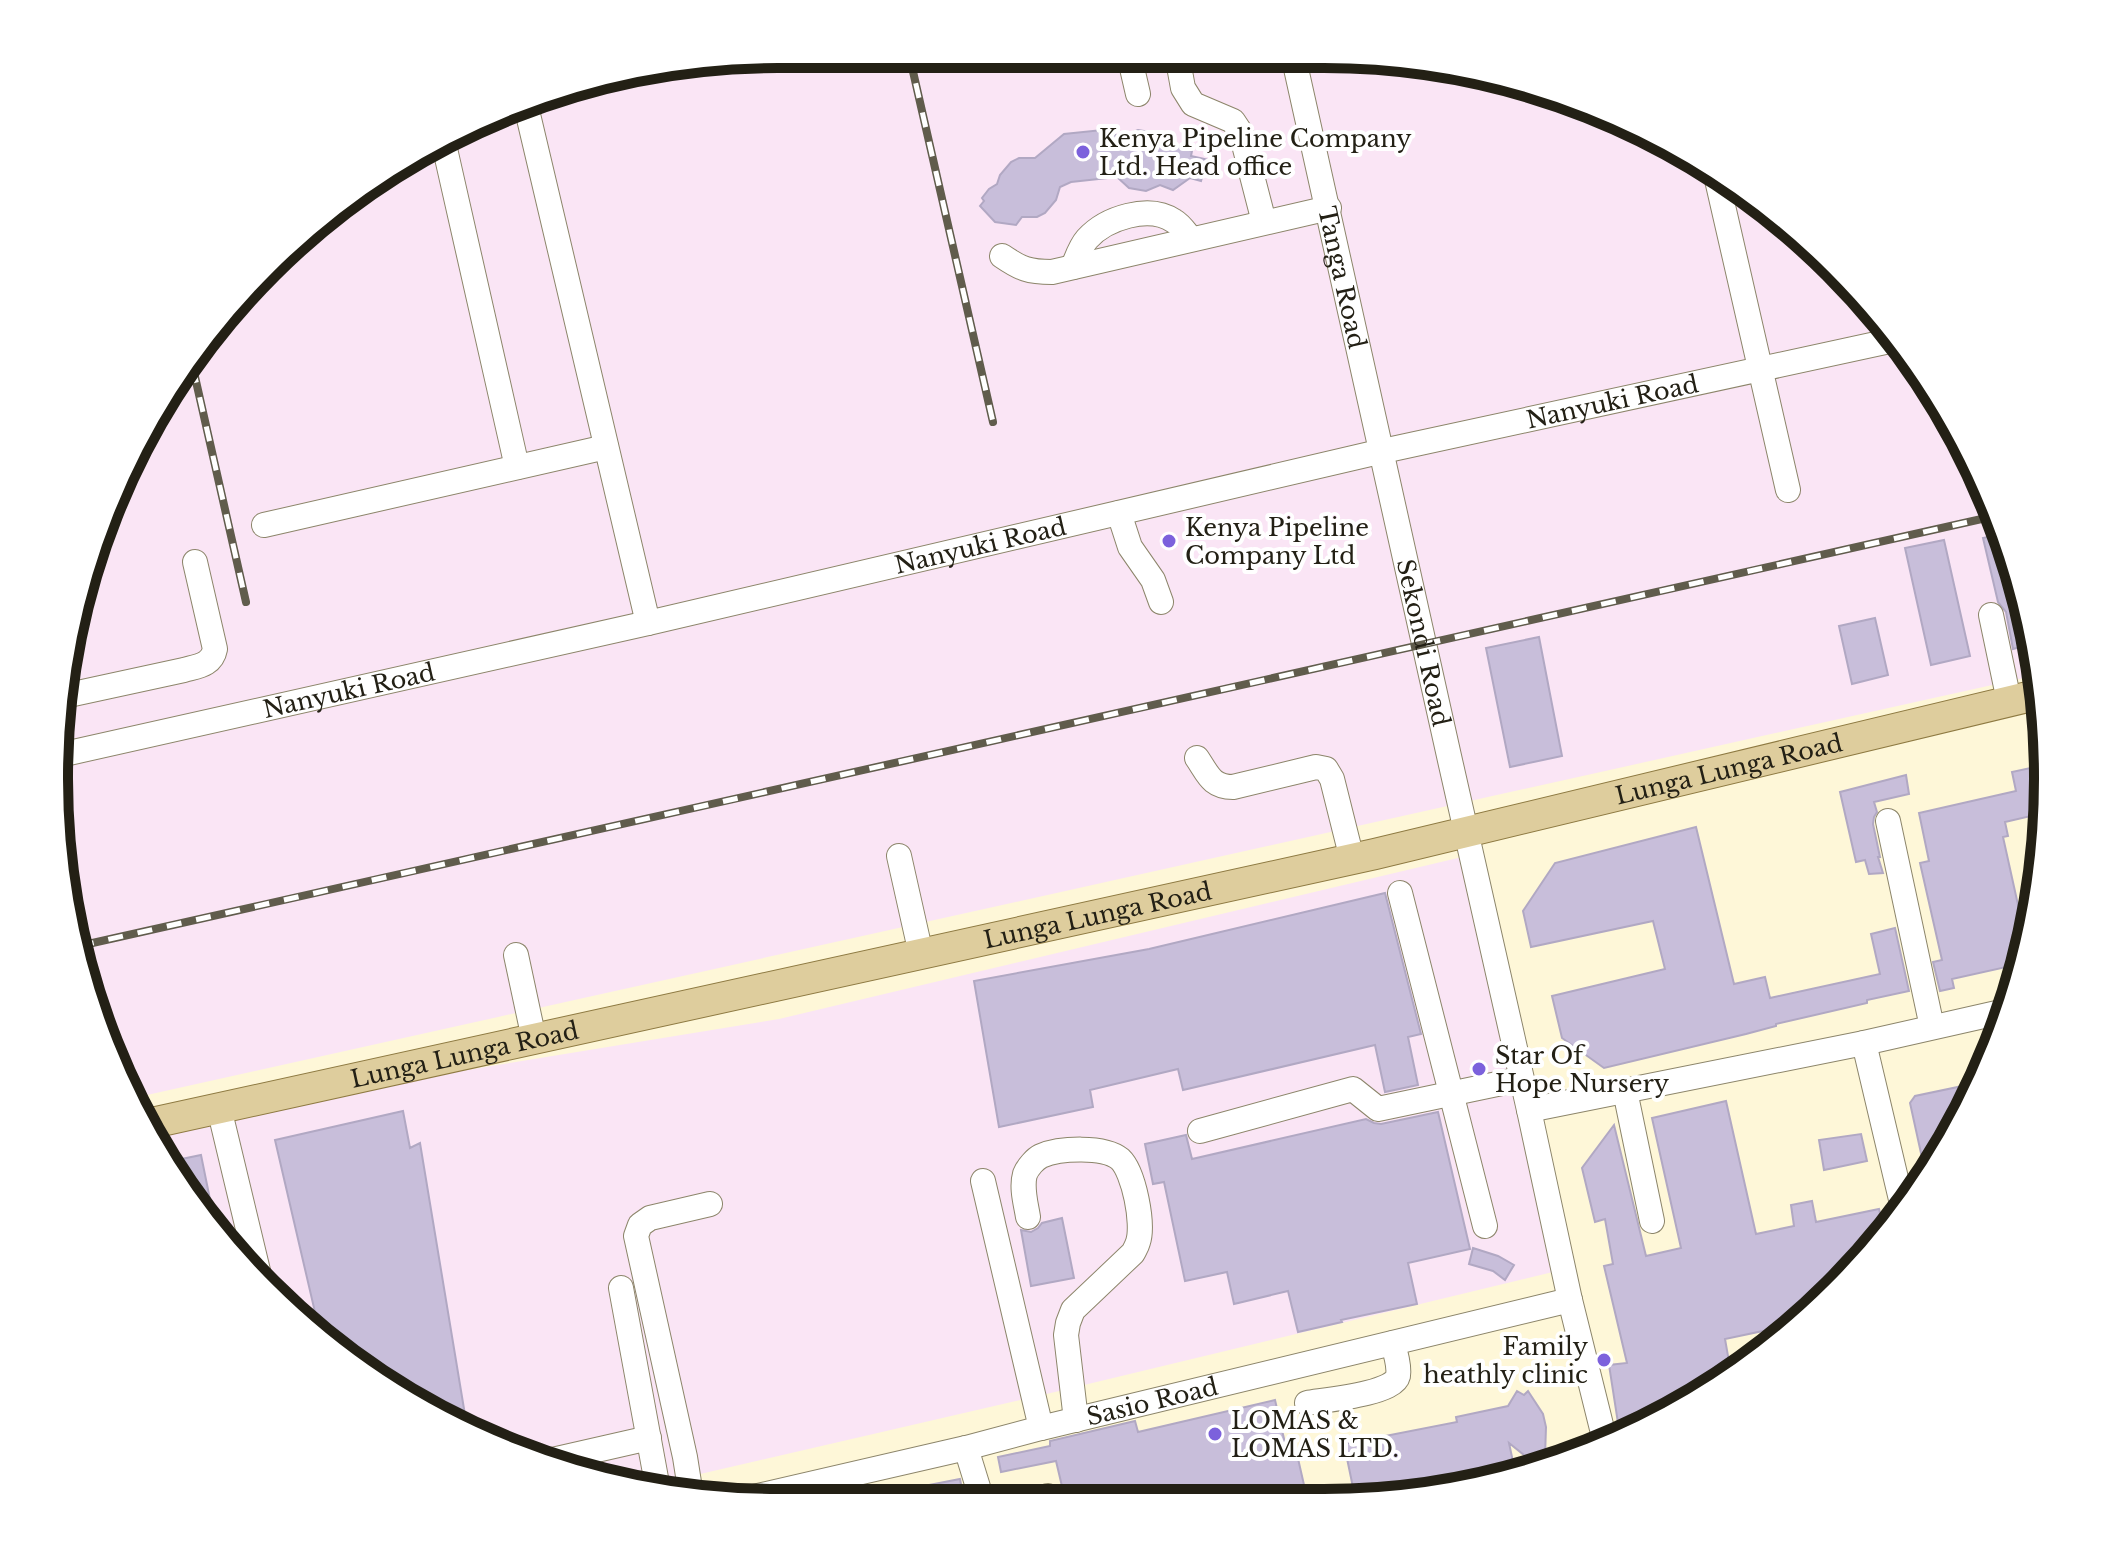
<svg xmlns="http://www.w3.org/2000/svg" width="2102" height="1557" font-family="'Libre Baskerville',serif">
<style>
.industrial{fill:#fae5f5}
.building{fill:#c8beda;stroke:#b1a8c3;stroke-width:2}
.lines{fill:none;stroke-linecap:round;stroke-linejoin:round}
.minor-casing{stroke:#8c856a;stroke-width:26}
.major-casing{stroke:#8e7a42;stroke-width:32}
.minor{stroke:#fff;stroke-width:24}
.major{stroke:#decd9d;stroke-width:30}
.rail-casing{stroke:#605c4c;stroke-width:8}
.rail{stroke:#fff;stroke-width:5;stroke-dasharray:15;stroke-linecap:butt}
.poi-dot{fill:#7c61dc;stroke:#fff;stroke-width:3}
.labels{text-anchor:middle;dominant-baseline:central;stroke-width:8;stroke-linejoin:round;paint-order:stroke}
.poi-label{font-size:24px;fill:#232015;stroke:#fff;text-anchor:start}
.street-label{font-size:24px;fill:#232015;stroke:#fff}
.rim{fill:none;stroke:#232015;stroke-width:10}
</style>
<rect width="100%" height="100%" fill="#fef7d8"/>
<!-- industrial -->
<path class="industrial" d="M779,54L1370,56L1511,79L1726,176L1899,338L1973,458L2023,591L2037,675L138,1097L93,1012L56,826L68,638L129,458L266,267L416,151L591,79Z
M1462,857L1557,1271L1055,1392L644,1487L591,1478L417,1406L301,1324L203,1219L157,1132L382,1084L779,1019Z"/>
<!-- building -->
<path class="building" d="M1102,130L1103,133L1123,136L1138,130L1156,133L1163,137L1170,146H1179L1192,151L1191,156L1218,162V178L1203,174L1201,181L1190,178L1173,190L1160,185L1146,191L1129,188L1117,177L1071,182L1060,187L1056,200L1045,213L1037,217H1022L1016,225L995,222L980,206L984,201L982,198L989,189L997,184L1000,175L1011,162L1019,158H1035L1064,134Z
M2002,534L2023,591L2032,644L2013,649L2006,612L1998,602L1983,538Z
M1944,540L1970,656L1931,665L1905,548Z
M1875,618L1888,675L1852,684L1839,626Z
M1539,637L1562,756L1510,767L1486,648Z
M2045,765L2044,813L2005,822L2008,836L2003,837L2026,941L2020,964L1952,979L1954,988L1940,991L1933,962L1942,960L1920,863L1929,861L1919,813L2016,791L2012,772Z
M1906,775L1909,794L1874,802L1877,812L1874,817L1873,824L1880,857H1878L1883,873L1869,874L1865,860L1856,862L1840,792Z
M1696,827L1734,984L1765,977L1770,998L1880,974L1871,934L1895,928L1909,991L1867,1000V1003L1776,1024V1026L1746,1034L1604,1068L1562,1038L1552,996L1665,969L1653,921L1531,947L1523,911L1555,863Z
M1385,893L1421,1034L1408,1037L1418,1085L1385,1092L1375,1045L1183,1090L1178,1069L1090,1090L1093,1107L999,1127L974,981L1149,949Z
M1977,1083L1951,1141L1926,1176L1910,1103L1915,1096Z
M1726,1101L1756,1234L1794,1226L1791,1205L1812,1201L1816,1222L1879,1209L1885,1233L1868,1257L1796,1324L1725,1339L1731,1373L1656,1416V1413L1618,1423L1609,1365L1627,1363L1604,1266L1613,1264L1605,1219L1595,1222L1582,1168L1614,1125L1646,1256L1681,1248L1652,1118Z
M403,1111L410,1148L420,1143L467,1427L417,1406L321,1338L275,1140Z
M1438,1112L1470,1249L1408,1263L1417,1304L1341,1320L1342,1322L1298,1332L1288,1291L1234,1304L1227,1272L1185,1281L1164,1182L1153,1184L1145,1144L1186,1135L1192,1159L1366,1119L1374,1123L1381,1124Z
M1861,1134L1867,1161L1824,1170L1819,1140Z
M201,1155L217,1234L203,1219L172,1161Z
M1062,1218L1074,1278L1031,1286L1021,1230L1031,1232L1038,1228L1042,1223Z
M1473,1248L1498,1256L1514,1265L1505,1280L1493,1271L1469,1264Z
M1517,1391L1524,1395L1528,1391L1543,1414L1546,1427L1545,1457L1534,1463L1509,1443L1515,1471L1454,1487L1453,1481L1407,1490L1408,1497H1355L1344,1444L1457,1422L1456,1417L1508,1406Z
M1275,1400L1285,1443L1294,1441L1307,1498L1065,1499L1056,1461L1001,1472L998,1457L1050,1446V1441L1135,1421L1138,1432Z
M960,1479L964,1500H889L888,1493Z"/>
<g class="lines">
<defs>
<g id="minor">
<path d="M1129,55L1138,94"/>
<path d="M1177,55L1183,88L1193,104L1233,121L1241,133L1264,222"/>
<path id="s1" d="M1293,55L1449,756L1529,1110L1570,1300L1606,1445"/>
<path d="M526,106L648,623"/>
<path d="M443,140L517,467"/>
<path d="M1715,171L1788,490"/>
<path d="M1002,256C1021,269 1029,272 1052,272L1329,208"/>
<path d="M1073,267C1077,257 1080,247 1087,239C1106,218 1149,204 1174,221C1181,225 1186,233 1191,239"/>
<path d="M1119,513L1130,547L1153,580L1161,602"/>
<path d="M264,525L606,447"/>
<path d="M1991,615L2009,701"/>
<path d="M64,696L184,670C198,666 212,665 215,649L195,562"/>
<path id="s2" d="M60,755L648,623L1383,451L1899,339"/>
<path d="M1197,758C1208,774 1211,787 1233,787L1316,767L1326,769L1332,779L1352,859"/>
<path d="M1888,821L1932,1027"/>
<path d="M899,856L921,954"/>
<path d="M1400,893L1485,1226"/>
<path d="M516,955L534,1039"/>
<path d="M1864,1043L1903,1208"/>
<path d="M1625,1091L1652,1221"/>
<path d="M219,1108L260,1279"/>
<path d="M1529,1110L1864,1043L2010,1010"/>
<path d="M1200,1131L1353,1089L1378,1109L1521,1079"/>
<path d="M983,1181L1041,1428"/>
<path d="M1028,1217C1026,1204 1021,1188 1025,1174C1028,1167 1035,1159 1041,1156C1060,1148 1104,1146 1120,1159C1134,1172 1144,1224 1138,1242C1137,1246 1135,1249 1133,1253L1073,1310L1068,1323L1066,1335L1076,1420"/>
<path d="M621,1288L658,1489"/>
<path d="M1307,1403C1324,1400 1394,1394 1398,1376C1400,1365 1395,1353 1393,1343"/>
<path d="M966,1448L982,1500"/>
<path d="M548,1461L649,1438"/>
<path d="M691,1495L685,1457L636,1236L640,1225L650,1218L710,1204"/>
<path d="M1038,1499L1048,1496"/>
<path id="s3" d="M736,1501L966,1448L1041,1428L1570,1300"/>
</g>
<g id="major">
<path id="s4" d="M152,1123L1375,854L2040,694"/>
</g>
</defs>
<!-- minor casing -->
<use href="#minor" class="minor-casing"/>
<!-- major casing -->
<use href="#major" class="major-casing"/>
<!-- minor -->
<use href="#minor" class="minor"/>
<!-- major -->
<use href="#major" class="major"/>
<defs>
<path id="rail" d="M909,54L993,422
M193,368L246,602
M79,946L1995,516"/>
</defs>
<!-- rail casing -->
<use href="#rail" class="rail-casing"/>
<!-- rail -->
<use href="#rail" class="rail"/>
</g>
<!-- markers -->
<g class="poi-dot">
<circle cx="1083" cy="152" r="8"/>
<circle cx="1169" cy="541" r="8"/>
<circle cx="1479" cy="1069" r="8"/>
<circle cx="1604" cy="1360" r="8"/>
<circle cx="1215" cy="1434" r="8"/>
</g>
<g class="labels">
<!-- poi labels -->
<g class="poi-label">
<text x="1099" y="138">Kenya Pipeline Company<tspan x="1099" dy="28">Ltd. Head office</tspan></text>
<text x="1185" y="527">Kenya Pipeline<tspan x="1185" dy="28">Company Ltd</tspan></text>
<text x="1495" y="1055">Star Of<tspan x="1495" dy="28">Hope Nursery</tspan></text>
<text x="1588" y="1346" text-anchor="end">Family<tspan x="1588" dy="28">heathly clinic</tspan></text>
<text x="1231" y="1420">LOMAS &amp;<tspan x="1231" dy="28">LOMAS LTD.</tspan></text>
</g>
<!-- street labels -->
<g class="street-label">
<text stroke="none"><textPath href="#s1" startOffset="228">Tanga Road</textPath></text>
<text stroke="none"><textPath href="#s2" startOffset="1592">Nanyuki Road</textPath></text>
<text stroke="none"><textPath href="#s2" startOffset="944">Nanyuki Road</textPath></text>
<text stroke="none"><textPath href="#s1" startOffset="602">Sekondi Road</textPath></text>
<text stroke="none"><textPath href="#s2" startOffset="296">Nanyuki Road</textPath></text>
<text stroke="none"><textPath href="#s4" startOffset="1616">Lunga Lunga Road</textPath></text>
<text stroke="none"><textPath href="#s4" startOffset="968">Lunga Lunga Road</textPath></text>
<text stroke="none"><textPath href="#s4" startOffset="320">Lunga Lunga Road</textPath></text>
<text stroke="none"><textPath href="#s3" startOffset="428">Sasio Road</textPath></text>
</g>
</g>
<!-- crop -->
<path d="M0 0H2102V1557H0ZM778 68H1324A710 710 0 0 1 2034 778V779A710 710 0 0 1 1324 1489H778A710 710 0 0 1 68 779V778A710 710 0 0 1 778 68Z" fill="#fff" fill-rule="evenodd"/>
<path class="rim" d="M778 68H1324A710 710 0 0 1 2034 778V779A710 710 0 0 1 1324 1489H778A710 710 0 0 1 68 779V778A710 710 0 0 1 778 68Z"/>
</svg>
